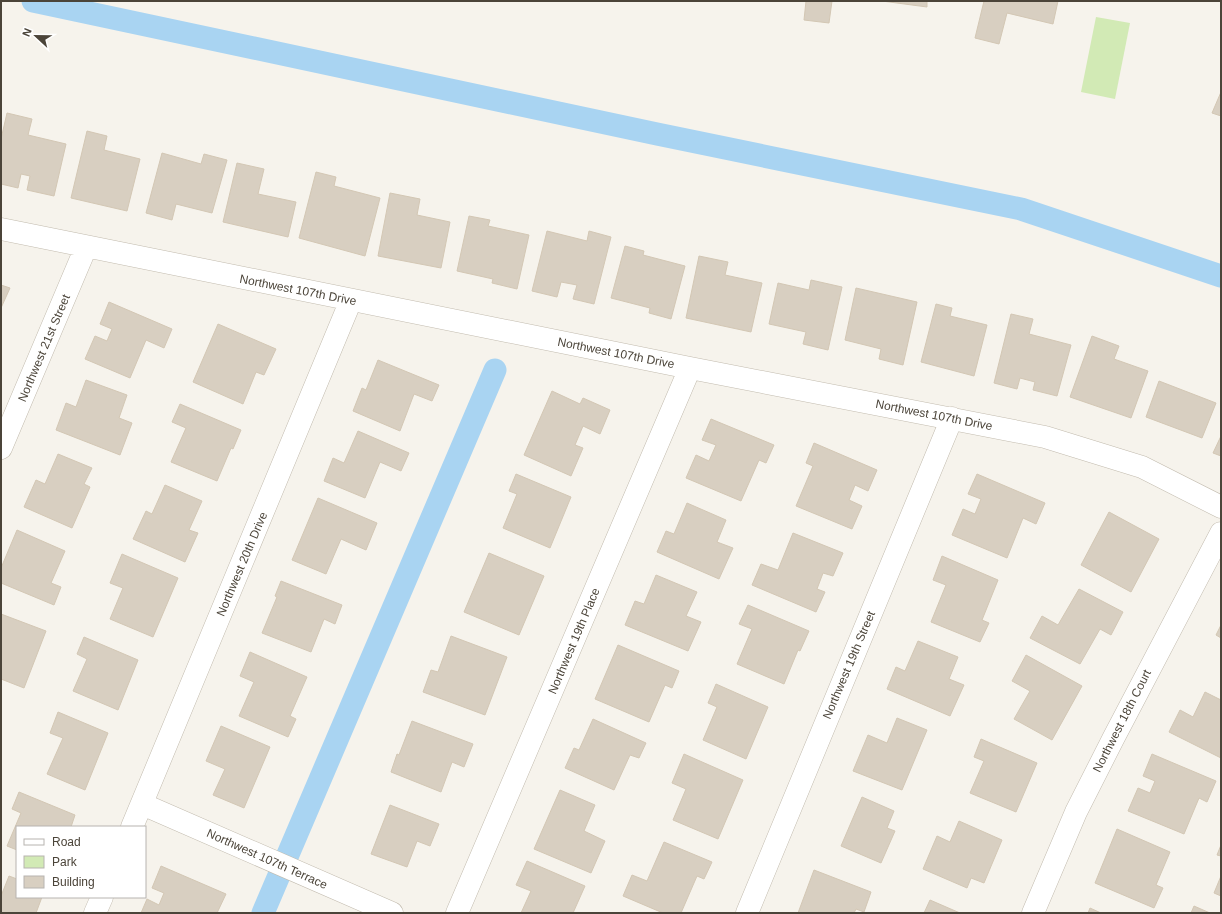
<svg xmlns="http://www.w3.org/2000/svg" width="1222" height="914" font-family="Arial,sans-serif">
<style>
.green{fill:#d2eab5}
.lines{fill:none;stroke-linecap:round;stroke-linejoin:round}
.canal{stroke:#a9d4f2;stroke-width:23}
.building{fill:#d8cfc1;stroke:#d3c7b4}
.minor-casing{stroke:#c2bbae;stroke-width:23}
.minor{stroke:#fff;stroke-width:22}
.labels{text-anchor:middle;dominant-baseline:central;stroke-width:3;stroke-linejoin:round;paint-order:stroke}
.street-label{font-size:12px;fill:#4b4439;stroke:#fff}
</style>
<rect width="100%" height="100%" fill="#f6f3ec"/>
<!-- green -->
<path class="green" d="M1096,17L1130,23L1115,99L1081,92Z"/>
<g class="lines">
<!-- canal -->
<path class="canal" d="M33,1L657,134L1021,209L1221,276
M263,913L495,370"/>
</g>
<!-- building -->
<path class="building" d="M806,1H832L829,23L804,20Z
M882,1H927V7Z
M984,1H1058L1053,24L1007,13L999,44L975,38Z
M1221,92V116L1212,113Z
M7,113L32,119L28,135L66,144L54,196L27,190L30,176L21,174L18,188L1,184V139Z
M87,131L107,136L104,150L140,159L127,211L71,198Z
M162,153L201,164L204,154L227,160L212,213L176,204L172,220L146,213Z
M237,163L264,169L258,194L296,202L288,237L223,222Z
M316,172L336,177L334,186L380,198L365,256L299,238Z
M390,193L420,199L417,215L450,222L441,268L378,256Z
M469,216L490,220L488,226L529,235L517,289L492,283L493,279L457,271Z
M547,231L587,241L589,231L611,237L594,304L573,299L577,285L561,282L557,297L532,291Z
M625,246L644,251L643,255L685,266L671,319L649,313L650,308L611,298Z
M699,256L728,262L725,275L762,283L751,332L686,318Z
M811,280L842,287L828,350L803,344L806,332L769,324L778,283L809,290Z
M1,285L10,288L1,308Z
M856,288L917,302L903,365L879,359L881,349L845,340Z
M109,302L172,329L164,348L146,340L130,378L85,359L95,336L107,341L112,329L100,324Z
M936,304L952,308L950,316L987,325L974,376L921,362Z
M1011,314L1033,319L1029,334L1071,345L1057,396L1033,390L1035,382L1020,378L1017,389L994,383Z
M218,324L276,349L264,375L256,372L243,404L193,382Z
M1092,336L1119,346L1114,359L1148,371L1131,418L1070,397Z
M378,360L439,385L432,401L414,394L400,431L353,411L362,388L366,390Z
M86,380L127,395L119,418L132,423L120,455L56,430L66,403L76,407Z
M1159,381L1216,403L1202,438L1146,417Z
M552,391L580,404L583,398L610,410L600,434L583,426L575,445L583,448L571,476L524,455Z
M180,404L241,430L233,449L231,448L217,481L171,462L186,428L172,422Z
M711,419L774,445L766,463L759,460L741,501L686,478L696,455L709,461L716,445L702,440Z
M358,431L409,453L401,471L380,462L365,498L324,481L333,458L344,463Z
M1221,436V456L1213,453Z
M814,443L877,470L868,491L855,485L849,500L862,506L852,529L796,506L813,466L806,463Z
M58,454L92,468L84,484L90,487L72,528L24,507L36,480L45,484Z
M516,474L571,497L550,548L503,528L517,494L509,491Z
M977,474L1045,503L1036,524L1023,518L1007,558L952,535L963,509L975,514L981,499L968,494Z
M165,485L202,501L189,530L198,533L185,562L133,539L146,511L152,514Z
M318,498L377,523L366,550L341,539L326,574L292,560Z
M687,503L726,520L717,542L733,548L719,579L657,552L666,531L674,534Z
M1109,512L1159,539L1131,592L1081,565Z
M17,530L65,551L51,583L61,587L54,605L1,583V568Z
M793,533L843,553L833,576L823,573L817,589L825,592L816,612L752,585L761,564L778,570Z
M489,553L544,576L519,635L464,612Z
M122,554L178,578L153,637L110,619L123,588L110,583Z
M942,556L998,580L982,620L989,623L980,642L931,622L946,585L933,580Z
M656,575L697,592L686,616L701,622L688,651L625,625L635,601L644,604Z
M281,581L342,605L335,624L324,619L311,652L262,633L277,597L275,596Z
M1079,589L1123,612L1111,635L1100,629L1080,664L1030,638L1042,616L1058,625Z
M748,605L809,631L800,651L798,650L784,684L737,664L752,629L739,624Z
M1,614L46,631L24,688L1,679Z
M1221,625V638L1216,635Z
M451,636L507,657L485,715L423,692L431,670L438,672Z
M84,637L138,660L118,710L73,691L87,659L77,654Z
M918,641L958,657L949,679L964,685L950,716L887,689L896,667L905,671Z
M618,645L679,671L672,688L665,685L649,722L595,699Z
M250,652L307,677L290,716L296,719L288,737L239,716L254,682L240,676Z
M1026,655L1082,686L1052,740L1014,719L1030,691L1012,681Z
M716,684L768,707L746,759L703,740L717,707L708,703Z
M1205,692L1221,700V758L1169,732L1180,710L1193,717Z
M58,712L108,733L85,790L47,774L63,738L50,733Z
M897,718L927,730L902,790L853,771L868,735L887,743Z
M593,719L646,743L639,758L630,755L614,790L565,768L574,748L579,750Z
M412,721L473,744L464,767L452,762L441,792L391,772L397,754L399,755Z
M221,726L270,747L244,808L213,795L225,769L206,761Z
M981,739L1037,763L1016,812L970,793L984,761L974,757Z
M684,754L743,780L718,839L673,820L686,789L672,783Z
M1152,754L1216,781L1207,802L1199,798L1184,834L1128,811L1138,788L1150,793L1155,781L1143,776Z
M560,790L595,805L584,831L605,841L591,873L534,849Z
M19,792L75,815L71,827H17V850L7,846L21,813L12,809Z
M862,797L894,811L887,828L895,831L881,863L841,846Z
M390,805L439,824L430,846L417,841L407,867L371,854Z
M959,821L1002,840L984,883L971,878L967,888L923,869L937,836L950,842Z
M1117,829L1170,852L1156,885L1163,888L1154,908L1095,883Z
M664,842L712,862L704,879L697,876L681,913H663L623,896L632,875L647,881Z
M1221,845V856L1217,855Z
M527,861L585,886L573,913H521L531,891L516,885Z
M161,866L226,894L217,913H141L147,899L159,905L164,893L152,888Z
M814,870L871,892L864,912L856,909L854,913H798Z
M9,876L17,879V897H42L36,913H1V896Z
M1221,876V896L1214,893Z
M930,900L960,913H924Z
M1194,906L1210,913H1191Z
M1090,908L1101,913H1088Z"/>
<g class="lines">
<defs>
<path id="minor" d="M1,229L690,368L1045,437L1142,467L1221,507
M1,448L86,247
M142,804L392,913
M132,827L351,300
M95,913L102,897
M457,913L690,368
M747,913L952,418
M1033,913L1076,812L1113,739L1221,533"/>
</defs>
<!-- minor casing -->
<use href="#minor" class="minor-casing"/>
<!-- minor -->
<use href="#minor" class="minor"/>
</g>
<g class="labels">
<!-- street labels -->
<g class="street-label">
<text transform="translate(298 290) rotate(11)">Northwest 107th Drive</text>
<text transform="translate(44 348) rotate(-67)">Northwest 21st Street</text>
<text transform="translate(616 353) rotate(11)">Northwest 107th Drive</text>
<text transform="translate(934 415) rotate(11)">Northwest 107th Drive</text>
<text transform="translate(242 564) rotate(-67)">Northwest 20th Drive</text>
<text transform="translate(574 641) rotate(-67)">Northwest 19th Place</text>
<text transform="translate(849 665) rotate(-67)">Northwest 19th Street</text>
<text transform="translate(1122 721) rotate(-63)">Northwest 18th Court</text>
<text transform="translate(267 859) rotate(24)">Northwest 107th Terrace</text>
</g>
</g>
<!-- border -->
<rect width="1222" height="914" fill="none" stroke="#4b4439" stroke-width="4"/>
<!-- legend -->
<rect x="16" y="826" width="130" height="72" fill="#ffffff" stroke="#b7b4b0"/>
<rect x="24" y="839" width="20" height="6" fill="#ffffff" stroke="#b7b4b0"/>
<text x="52" y="846" font-size="12" fill="#4b4439">Road</text>
<rect x="24" y="856" width="20" height="12" fill="#d2eab5" stroke="#b7b4b0"/>
<text x="52" y="866" font-size="12" fill="#4b4439">Park</text>
<rect x="24" y="876" width="20" height="12" fill="#d8cfc1" stroke="#b7b4b0"/>
<text x="52" y="886" font-size="12" fill="#4b4439">Building</text>
<!-- north arrow -->
<g transform="translate(36 36) rotate(292)" stroke="#ffffff" stroke-width="3" paint-order="stroke">
<path d="M0-3L7 15L0 10L-7 15Z" fill="#4b4439"/>
<text y="-6" font-size="11" font-weight="bold" text-anchor="middle" fill="#4b4439">N</text>
</g>
</svg>
